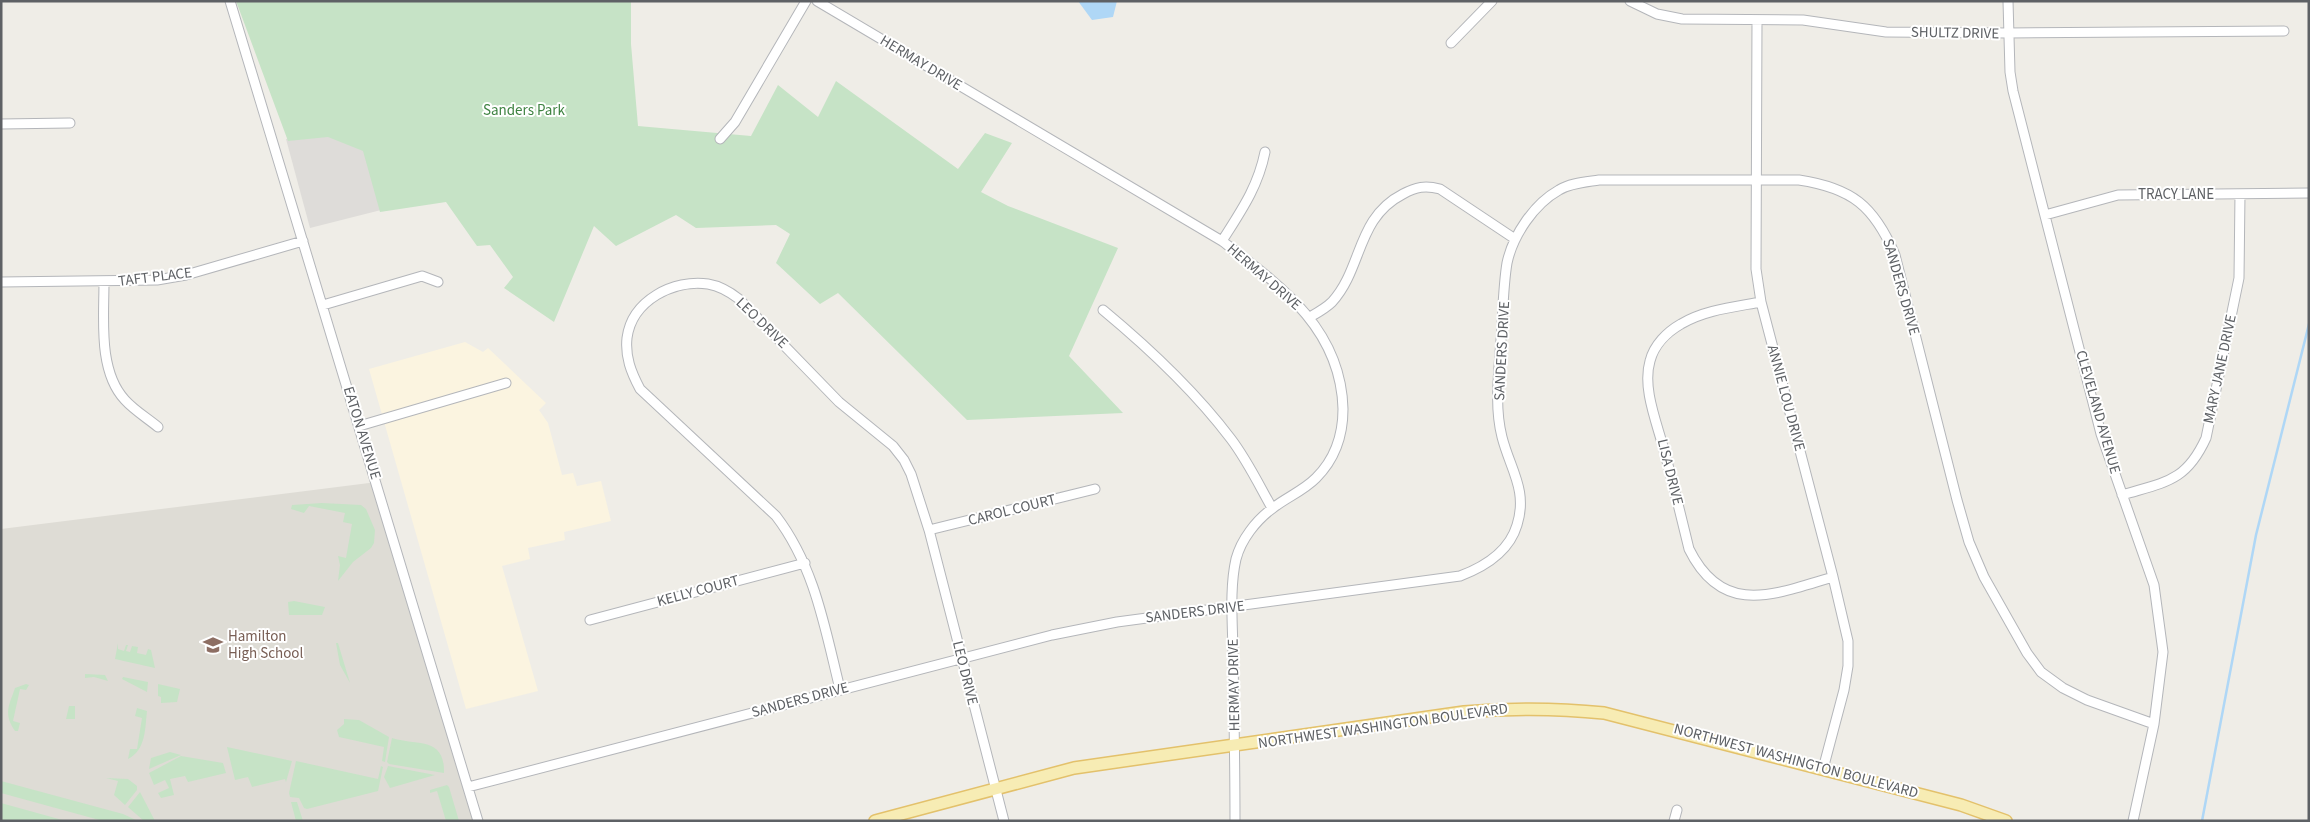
<svg xmlns="http://www.w3.org/2000/svg" width="2310" height="822" font-family="'Source Sans 3',sans-serif">
<style>
.commercial{fill:#fbf4e0}
.industrial{fill:#dedcd9}
.education{fill:#dedcd5}
.green{fill:#c6e3c6}
.water{fill:#afd7f6}
.lines{fill:none;stroke-linecap:round;stroke-linejoin:round}
.stream{stroke:#afd7f6;stroke-width:2.5}
.minor-casing{stroke:#b4b6ba;stroke-width:11}
.major-casing{stroke:#e3c16b;stroke-width:14}
.minor{stroke:#fff;stroke-width:9}
.major{stroke:#f7ecb4;stroke-width:11}
.labels{text-anchor:middle;dominant-baseline:central;stroke-width:4;stroke-linejoin:round;paint-order:stroke}
.street-label{font-size:15px;fill:#5e6165;stroke:#fff}
.park-label{font-size:15px;fill:#3f8342;stroke:#fff}
.education-label{font-size:15px;fill:#785e54;stroke:#fff;text-anchor:start}
</style>
<rect width="100%" height="100%" fill="#efede7"/>
<!-- commercial -->
<path class="commercial" d="M465,342L483,352L488,348L546,403L539,410L548,423L562,475L573,473L577,486L601,481L611,521L564,532L565,540L528,548L530,559L502,566L538,691L466,709L369,369Z"/>
<!-- industrial -->
<path class="industrial" d="M361,119L385,209L310,228L286,139Z"/>
<!-- education -->
<path class="education" d="M377,482L478,821H1V529Z"/>
<!-- green -->
<path class="green" d="M236,1H631V44L638,126L751,136L778,85L818,117L836,81L958,169L985,133L1012,143L981,192L1008,206L1118,248L1069,356L1123,413L967,420L838,293L820,304L776,263L790,234L776,225L696,228L676,215L616,246L594,226L554,322L504,288L513,277L490,245L477,246L446,202L380,212L363,151L328,137L288,141Z
M322,503L361,505L366,509L375,530L374,543L371,548L353,562L338,581L340,565L338,556L346,558L352,524L343,522L345,513L309,506L304,513L291,509L292,505Z
M294,601L325,607L322,615H289L288,602Z
M118,643V649L124,651L126,645H128L126,651L130,652L132,646L138,647L137,653L146,655L148,649L151,650L155,668L115,659Z
M336,643H338L350,683L340,665Z
M85,674L105,675L108,681L94,677L85,678Z
M123,677L148,682L147,692L122,679Z
M26,684L29,685L26,690L20,689L13,721L20,723L18,731H15C3,713 9,706 15,688Z
M158,684L180,689L177,702L161,703V697L158,696Z
M69,706H75V719H66Z
M137,708L147,711C145,729 146,750 128,759L130,749H137L142,718L135,716Z
M344,719L359,720L389,737L385,762L382,761L384,747L339,737L337,730L344,724Z
M392,738C416,746 445,736 444,773L389,764L387,762Z
M227,747L292,761L286,782L285,779L252,787L248,777L235,780Z
M170,752L181,755L149,769L151,758Z
M181,756L223,763L226,773L188,782L185,776L170,779L174,795L161,798L158,793L169,788L165,780L154,785L149,773Z
M296,761L378,779L381,766L383,767L378,791L307,809L304,808L299,798L290,797L289,793Z
M388,766L435,775L390,788L384,777Z
M106,778L128,779L137,786V790L125,805L114,795L118,781Z
M1,781L123,814L138,821H103L1,793Z
M447,785L449,787L459,821H446L437,791L430,793V790Z
M140,792L155,821H144L128,807Z
M291,802H297L303,821H296Z
M1,803L66,821H1Z"/>
<!-- water -->
<path class="water" d="M1078,1H1117L1113,17L1092,20Z"/>
<g class="lines">
<!-- stream -->
<path class="stream" d="M2202,821L2256,535L2309,324"/>
<defs>
<path id="minor" d="M230,1L478,821
M817,1L1222,241C1281,286 1341,329 1343,409C1343,436 1335,459 1316,478C1303,491 1287,497 1273,508C1256,520 1241,540 1236,559C1229,590 1233,626 1233,658C1234,712 1235,766 1235,821
M1630,1L1657,14L1682,19L1803,20L1886,32L2008,33L2284,31
M2008,1L2010,72L2013,91L2101,434L2154,585L2163,652L2154,724L2133,821
M1757,20L1756,269L1761,302L1833,577L1848,641V666L1844,690L1823,769
M1451,43L1492,1
M1,124L70,123
M720,139L735,122L806,1
M2045,215L2118,195L2309,193
M1222,241C1241,211 1258,187 1265,152
M1,282L157,280L186,275L303,241
M104,282C104,319 98,371 125,400C134,410 147,418 158,427
M1761,302C1734,307 1704,310 1681,324C1667,332 1654,345 1650,361C1642,388 1657,423 1664,450C1673,483 1681,516 1689,549C1723,618 1775,594 1833,577
M323,305L422,276L438,282
M1103,310C1150,349 1194,390 1231,439C1247,460 1259,485 1272,508
M1310,317C1317,313 1326,308 1332,302C1363,268 1356,218 1403,194C1416,187 1425,185 1440,189L1515,239
M359,426L506,383
M2122,495C2165,482 2186,482 2206,438L2239,278L2240,194
M929,530L1095,489
M590,620L805,563
M840,689C825,629 815,567 776,516L640,389C631,372 625,357 627,338C632,300 674,279 708,284C720,286 730,292 739,299L839,402L893,446L904,460L911,474L929,530L1004,821
M468,787L1052,635L1117,622L1460,576C1484,567 1509,552 1517,525C1528,490 1510,469 1502,437C1494,406 1499,371 1501,339C1503,314 1503,287 1507,263C1513,235 1534,204 1559,190C1570,183 1586,182 1599,180H1799C1852,188 1874,206 1895,255L1957,500L1969,542L1984,577L2027,653L2041,672L2063,688L2087,700L2154,724
M1674,821L1677,810"/>
<path id="major" d="M875,821L1074,768L1464,712C1511,708 1556,708 1604,713L1961,805L2006,821"/>
</defs>
<!-- minor casing -->
<use href="#minor" class="minor-casing"/>
<!-- major casing -->
<use href="#major" class="major-casing"/>
<!-- minor -->
<use href="#minor" class="minor"/>
<!-- major -->
<use href="#major" class="major"/>
</g>
<!-- icons -->
<defs>
<symbol id="school-bare" viewBox="-9 -9 18 18"><path d="M0-5L7-2L0 1L-7-2ZM-4 1L0 2.5L4 1V4Q0 6-4 4Z" fill="#8d6e63" stroke="#fff" stroke-width="2.5" paint-order="stroke"/></symbol>
</defs>
<g fill-rule="evenodd">
<use href="#school-bare" x="199" y="631" width="28" height="28"/>
</g>
<g class="labels">
<!-- street labels -->
<g class="street-label">
<text transform="translate(1955 33) rotate(1)">SHULTZ DRIVE</text>
<text transform="translate(921 63) rotate(31)">HERMAY DRIVE</text>
<text x="2176" y="194">TRACY LANE</text>
<text transform="translate(155 277) rotate(-7)">TAFT PLACE</text>
<text transform="translate(1264 277) rotate(41)">HERMAY DRIVE</text>
<text transform="translate(1901 287) rotate(74)">SANDERS DRIVE</text>
<text transform="translate(762 323) rotate(44)">LEO DRIVE</text>
<text transform="translate(1502 351) rotate(-87)">SANDERS DRIVE</text>
<text transform="translate(2220 369) rotate(-78)">MARY JANE DRIVE</text>
<text transform="translate(1786 398) rotate(75)">ANNIE LOU DRIVE</text>
<text transform="translate(2098 412) rotate(74)">CLEVELAND AVENUE</text>
<text transform="translate(362 433) rotate(73)">EATON AVENUE</text>
<text transform="translate(1670 472) rotate(76)">LISA DRIVE</text>
<text transform="translate(1012 510) rotate(-14)">CAROL COURT</text>
<text transform="translate(698 591) rotate(-15)">KELLY COURT</text>
<text transform="translate(1195 612) rotate(-7)">SANDERS DRIVE</text>
<text transform="translate(965 673) rotate(76)">LEO DRIVE</text>
<text transform="translate(1234 685) rotate(-91)">HERMAY DRIVE</text>
<text transform="translate(800 700) rotate(-15)">SANDERS DRIVE</text>
<text transform="translate(1383 726) rotate(-8)">NORTHWEST WASHINGTON BOULEVARD</text>
<text transform="translate(1796 761) rotate(15)">NORTHWEST WASHINGTON BOULEVARD</text>
</g>
<!-- park labels -->
<g class="park-label">
<text x="524" y="110">Sanders Park</text>
</g>
<!-- education labels -->
<g class="education-label">
<text x="228" y="636">Hamilton<tspan x="228" dy="17">High School</tspan></text>
</g>
</g>
<!-- border -->
<rect width="2310" height="822" fill="none" stroke="#5e6165" stroke-width="5"/>
</svg>
